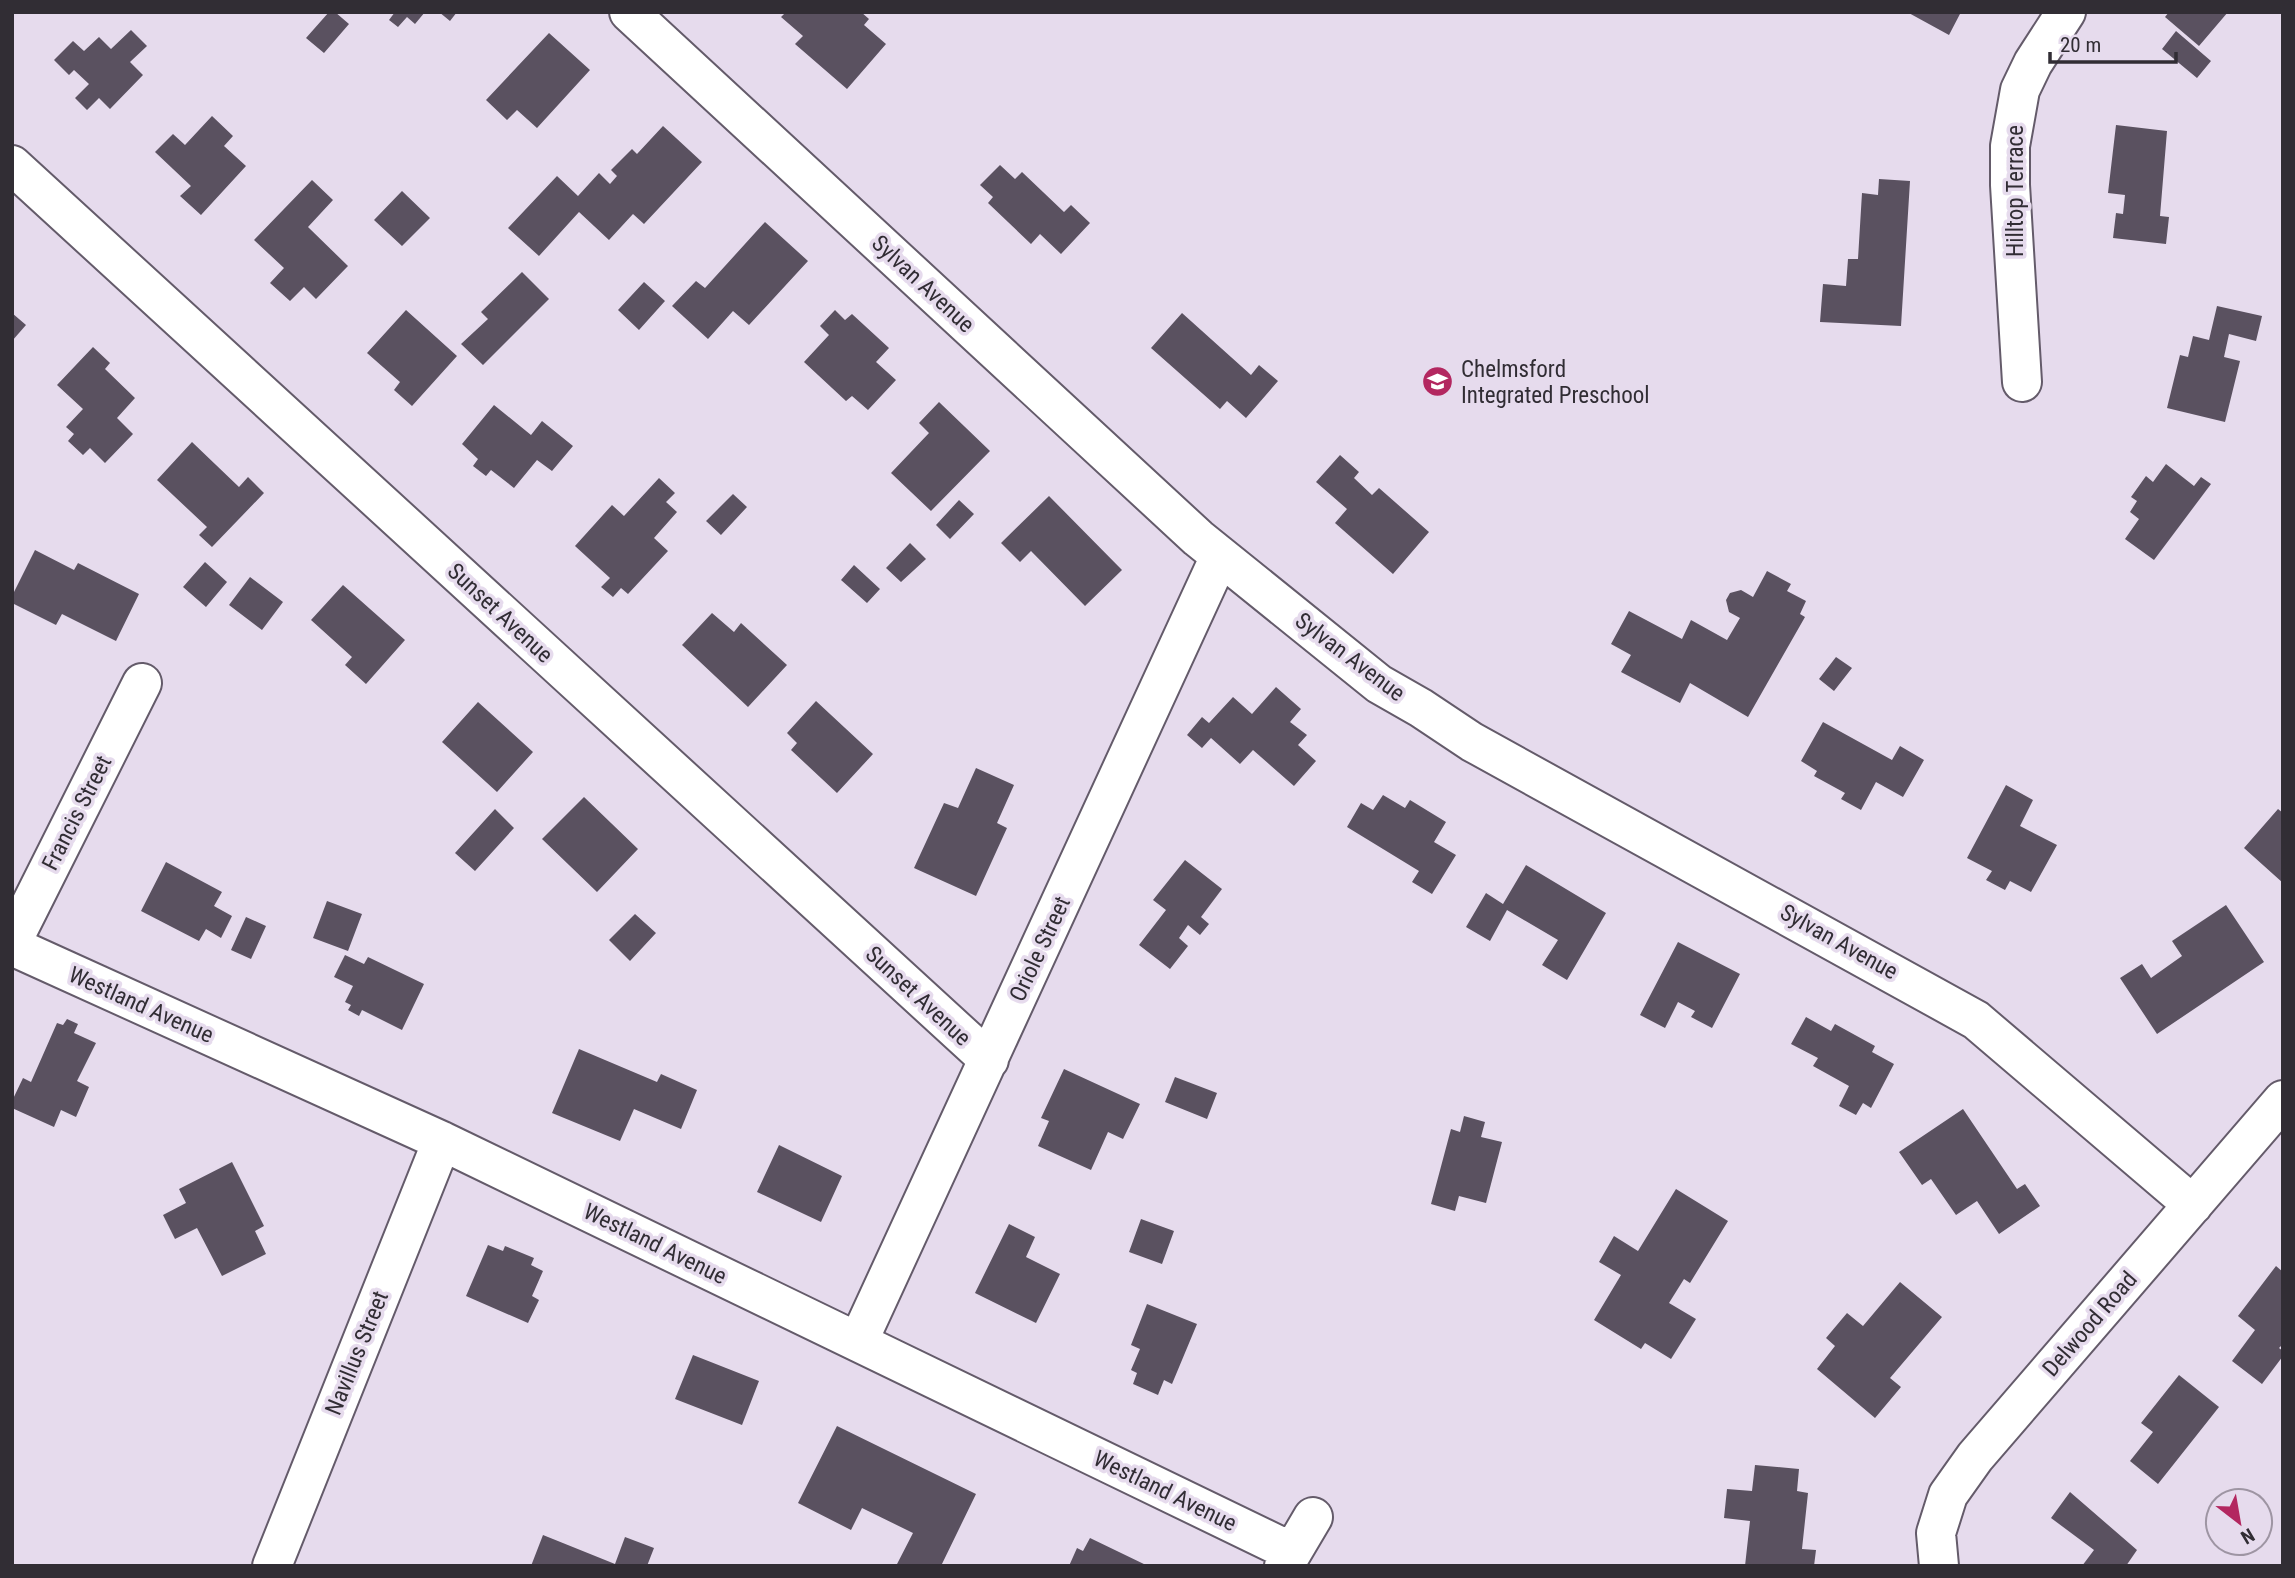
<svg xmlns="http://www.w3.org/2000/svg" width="2295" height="1578" font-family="'Roboto Condensed',sans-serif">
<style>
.building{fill:#5a5160}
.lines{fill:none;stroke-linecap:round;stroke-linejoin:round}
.minor-casing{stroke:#645b6a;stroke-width:42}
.minor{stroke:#fff;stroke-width:38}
.labels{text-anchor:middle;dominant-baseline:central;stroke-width:7;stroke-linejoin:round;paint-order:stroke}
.street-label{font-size:23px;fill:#312d34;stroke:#e6dbed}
.poi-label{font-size:23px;fill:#312d34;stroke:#e6dbed;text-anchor:start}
</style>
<rect width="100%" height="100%" fill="#e6dbed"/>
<!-- building -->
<path class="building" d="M329,12H335L349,24L324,53L306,38Z
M395,12H425L415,24L407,17L398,27L389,20Z
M439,12H457L450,21Z
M786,12H861L869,19L864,25L886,44L847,89L795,44L803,36L781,17Z
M1907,12H1961L1949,35Z
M2169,12H2228L2199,46L2165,17Z
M131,30L147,46L130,62L143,75L110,109L99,98L87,110L75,98L89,84L74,70L69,75L54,60L73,41L84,51L99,37L111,49Z
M2176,31L2211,61L2197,78L2162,49Z
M549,33L590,70L537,128L517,110L507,120L486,100Z
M212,116L233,136L224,146L246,166L201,215L180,196L191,186L155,152L173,134L185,145Z
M2116,125L2167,131L2160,216L2169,217L2166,244L2113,238L2116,213L2123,214L2125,195L2108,193Z
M663,126L702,162L644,224L633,214L609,240L579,212L539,256L508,228L557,176L578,196L599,173L610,184L617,176L611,170L632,149L637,154Z
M1000,165L1015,179L1022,172L1064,212L1071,205L1090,223L1061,254L1040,234L1031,244L988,203L993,197L980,185Z
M1879,179L1910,181L1901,326L1820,322L1823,284L1846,286L1848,259H1858L1862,193L1878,195Z
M312,180L333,200L308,227L348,266L316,299L304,287L290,301L270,283L284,268L254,240Z
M402,191L430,218L402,246L374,220Z
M765,222L808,261L749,325L733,311L708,339L672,306L696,281L705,288Z
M522,272L549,299L483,365L461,344L488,319L481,312Z
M644,282L665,301L639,330L618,310Z
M2217,306L2262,316L2256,341L2229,334L2224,357L2240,361L2225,422L2167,408L2180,355L2188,357L2193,336L2209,340Z
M406,310L457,356L412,406L394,390L400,382L367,353Z
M835,310L845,320L852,314L889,348L876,362L896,380L868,410L852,396L846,401L804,362L829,335L820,326Z
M12,313L26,325L12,341Z
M1182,313L1251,375L1259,365L1278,381L1246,418L1227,401L1220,409L1151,348Z
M93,347L110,363L105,369L135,398L117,418L133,434L105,463L90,448L83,455L68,441L74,434L66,427L83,409L57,385Z
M939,402L990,451L931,511L891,473L929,433L919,423Z
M494,405L531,435L542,421L573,446L552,471L537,460L514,488L491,470L486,476L473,466L478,459L462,444Z
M192,442L239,487L248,477L264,493L212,547L199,535L207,527L157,480Z
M1340,455L1359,472L1354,478L1372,495L1379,488L1429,532L1393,574L1335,523L1347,509L1316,482Z
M2166,464L2194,486L2201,477L2211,484L2154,560L2125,539L2139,519L2130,512L2137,501L2131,497L2146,476L2153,482Z
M659,478L675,493L666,502L677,512L654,538L668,551L628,594L621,588L613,597L601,587L610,578L575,546L612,505L624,516Z
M733,494L747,507L721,535L706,521Z
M1049,496L1122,570L1085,606L1031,551L1020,562L1001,543Z
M959,500L974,514L950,539L936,525Z
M910,543L926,559L901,582L886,568Z
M35,550L74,570L78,563L139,594L116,641L62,614L56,625L12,603V596Z
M205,562L227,582L206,607L183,587Z
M854,565L880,589L867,603L841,580Z
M1767,571L1791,584L1787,591L1806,601L1800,614L1805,617L1748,717L1690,683L1680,703L1621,672L1631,655L1611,644L1629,611L1682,639L1691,620L1727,640L1740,618L1729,612L1726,600L1730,593L1741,590L1753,597Z
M250,577L283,602L262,630L229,605Z
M343,585L405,640L366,684L345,665L352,657L311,620Z
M712,613L734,632L741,623L787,665L748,707L682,645Z
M1836,657L1852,668L1834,691L1819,679Z
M1276,687L1301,709L1290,722L1307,735L1298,745L1316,761L1294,786L1253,750L1240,764L1211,738L1202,748L1187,735L1202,717L1209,723L1233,697L1252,714Z
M816,701L873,754L837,793L791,750L797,743L787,733Z
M478,702L533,752L497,792L442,742Z
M1823,722L1892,760L1900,746L1924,760L1903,797L1876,782L1861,810L1841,799L1845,793L1814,776L1817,771L1801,761Z
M976,768L1014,785L997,823L1007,828L976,896L914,868L944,803L958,808Z
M2006,785L2033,800L2020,826L2057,845L2031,892L2010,881L2005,890L1986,880L1992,871L1967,858Z
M1383,795L1405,808L1410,800L1446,822L1434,842L1456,855L1432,894L1412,882L1419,871L1347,827L1361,803L1373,810Z
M584,797L638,849L597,892L542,839Z
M495,809L514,828L475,871L455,853Z
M2278,809L2283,813V883L2244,848Z
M1185,860L1222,889L1201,917L1209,924L1200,935L1188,925L1179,938L1188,946L1170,969L1139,945L1166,910L1153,900Z
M166,862L222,892L214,906L232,916L221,938L206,929L199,941L141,911Z
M1526,865L1606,913L1567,980L1542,965L1558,940L1507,910L1490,941L1466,927L1486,893L1503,904Z
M327,901L362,914L348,951L313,938Z
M2226,905L2264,962L2157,1034L2120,978L2142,964L2151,978L2182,956L2172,941Z
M635,914L656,933L630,961L609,940Z
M246,917L266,926L251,959L231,950Z
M1678,942L1740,974L1712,1028L1691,1017L1695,1011L1678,1002L1665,1028L1640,1015Z
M345,955L364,964L368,957L424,984L402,1030L362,1010L359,1016L348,1010L351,1005L345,1002L353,986L334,977Z
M1806,1017L1831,1031L1835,1024L1875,1046L1872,1052L1894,1064L1871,1108L1863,1103L1856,1115L1839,1106L1849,1086L1813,1066L1818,1058L1791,1044Z
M67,1019L78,1024L74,1033L96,1043L77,1081L89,1087L76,1117L61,1110L54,1127L12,1108V1101L23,1078L31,1082L57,1023L63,1025Z
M579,1049L657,1082L661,1074L697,1090L681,1129L634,1109L620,1141L552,1113Z
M1064,1069L1140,1104L1123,1139L1108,1132L1091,1170L1038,1146L1049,1121L1041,1118Z
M1175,1077L1217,1093L1207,1119L1165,1102Z
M1963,1109L2017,1189L2025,1184L2040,1206L1999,1234L1977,1201L1956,1215L1931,1179L1922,1185L1899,1152Z
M1464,1116L1485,1122L1481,1137L1502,1142L1486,1203L1459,1196L1455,1211L1431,1204L1451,1129L1460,1132Z
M779,1145L842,1176L821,1222L757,1192Z
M232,1162L264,1226L255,1231L266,1254L222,1276L197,1228L175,1239L163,1215L186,1203L179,1189Z
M1676,1189L1728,1221L1690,1283L1684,1279L1669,1303L1696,1319L1671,1359L1645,1343L1641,1349L1594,1320L1621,1275L1599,1262L1614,1236L1638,1251Z
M1141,1219L1174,1231L1162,1264L1129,1252Z
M1009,1224L1035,1237L1026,1257L1060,1274L1036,1323L975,1293Z
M488,1245L503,1251L505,1246L534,1258L531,1265L543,1271L532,1296L539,1300L528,1323L466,1296Z
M2276,1266L2283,1272V1344L2279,1348L2283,1351V1356L2262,1384L2232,1361L2255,1330L2238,1316Z
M1900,1282L1942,1317L1890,1378L1901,1387L1875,1418L1817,1369L1835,1346L1826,1338L1847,1313L1863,1326Z
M1147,1304L1197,1324L1172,1384L1164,1380L1158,1395L1133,1384L1137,1373L1131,1370L1140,1349L1131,1345Z
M693,1355L759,1381L742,1425L675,1399Z
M2179,1375L2219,1407L2158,1484L2130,1461L2153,1432L2141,1423Z
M837,1426L976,1494L941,1566H896L913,1533L862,1508L851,1530L798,1503Z
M1755,1465L1799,1469L1797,1491L1808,1493L1802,1549L1816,1550L1814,1566H1745L1750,1521L1724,1518L1727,1489L1752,1491Z
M2070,1492L2137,1550L2126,1566H2082L2094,1550L2051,1518Z
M543,1535L615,1564L625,1537L654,1548L647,1566H531Z
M1090,1538L1148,1566H1069L1077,1548L1083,1551Z"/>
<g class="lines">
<defs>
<path id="minor" d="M629,12L1198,538L1379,684L1421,708L1472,742L1976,1020L2193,1205
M12,165L989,1060
M2022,382L2010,185V146L2020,90L2033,63L2066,12
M12,942L142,683
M12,946L442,1141L1292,1552
M858,1342L1220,556
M272,1566L442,1141
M1284,1566L1313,1517
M1939,1566L1936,1533L1948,1495L1975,1457L2283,1100"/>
</defs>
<!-- minor casing -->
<use href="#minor" class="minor-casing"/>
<!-- minor -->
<use href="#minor" class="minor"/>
</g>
<!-- icons -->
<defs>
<symbol id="school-disc" viewBox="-11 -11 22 22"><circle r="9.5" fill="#b32760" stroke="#e6dbed"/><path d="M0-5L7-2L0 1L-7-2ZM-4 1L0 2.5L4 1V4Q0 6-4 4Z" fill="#fff"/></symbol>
</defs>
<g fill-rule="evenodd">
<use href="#school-disc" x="1420" y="364" width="35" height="35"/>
</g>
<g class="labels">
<!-- street labels -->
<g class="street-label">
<text transform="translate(2015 191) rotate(-90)">Hilltop Terrace</text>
<text transform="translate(923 284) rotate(43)">Sylvan Avenue</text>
<text transform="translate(500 613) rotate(43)">Sunset Avenue</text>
<text transform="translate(1350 657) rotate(37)">Sylvan Avenue</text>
<text transform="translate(77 813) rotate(-63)">Francis Street</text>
<text transform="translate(1839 942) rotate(29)">Sylvan Avenue</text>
<text transform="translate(1040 949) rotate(-65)">Oriole Street</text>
<text transform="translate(918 996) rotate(43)">Sunset Avenue</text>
<text transform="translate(141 1005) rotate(24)">Westland Avenue</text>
<text transform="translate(655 1244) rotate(26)">Westland Avenue</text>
<text transform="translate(2090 1324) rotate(-49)">Delwood Road</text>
<text transform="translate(357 1353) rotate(-68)">Navillus Street</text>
<text transform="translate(1165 1491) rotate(26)">Westland Avenue</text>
</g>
<!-- poi labels -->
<g class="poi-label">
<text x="1461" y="369">Chelmsford<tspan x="1461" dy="26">Integrated Preschool</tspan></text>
</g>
</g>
<!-- border -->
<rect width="2295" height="1578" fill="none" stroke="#312d34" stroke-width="28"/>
<!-- north arrow -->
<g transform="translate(2239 1522) rotate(149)"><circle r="33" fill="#e6dbed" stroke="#9e95a3" stroke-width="2"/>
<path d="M0-5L12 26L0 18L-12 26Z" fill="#b32760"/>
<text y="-10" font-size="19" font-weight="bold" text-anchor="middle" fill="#312d34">N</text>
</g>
<!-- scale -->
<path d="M2050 52v10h126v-10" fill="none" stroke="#312d34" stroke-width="3.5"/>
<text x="2060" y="52" font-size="21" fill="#312d34" stroke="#e6dbed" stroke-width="5" paint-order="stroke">20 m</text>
</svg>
